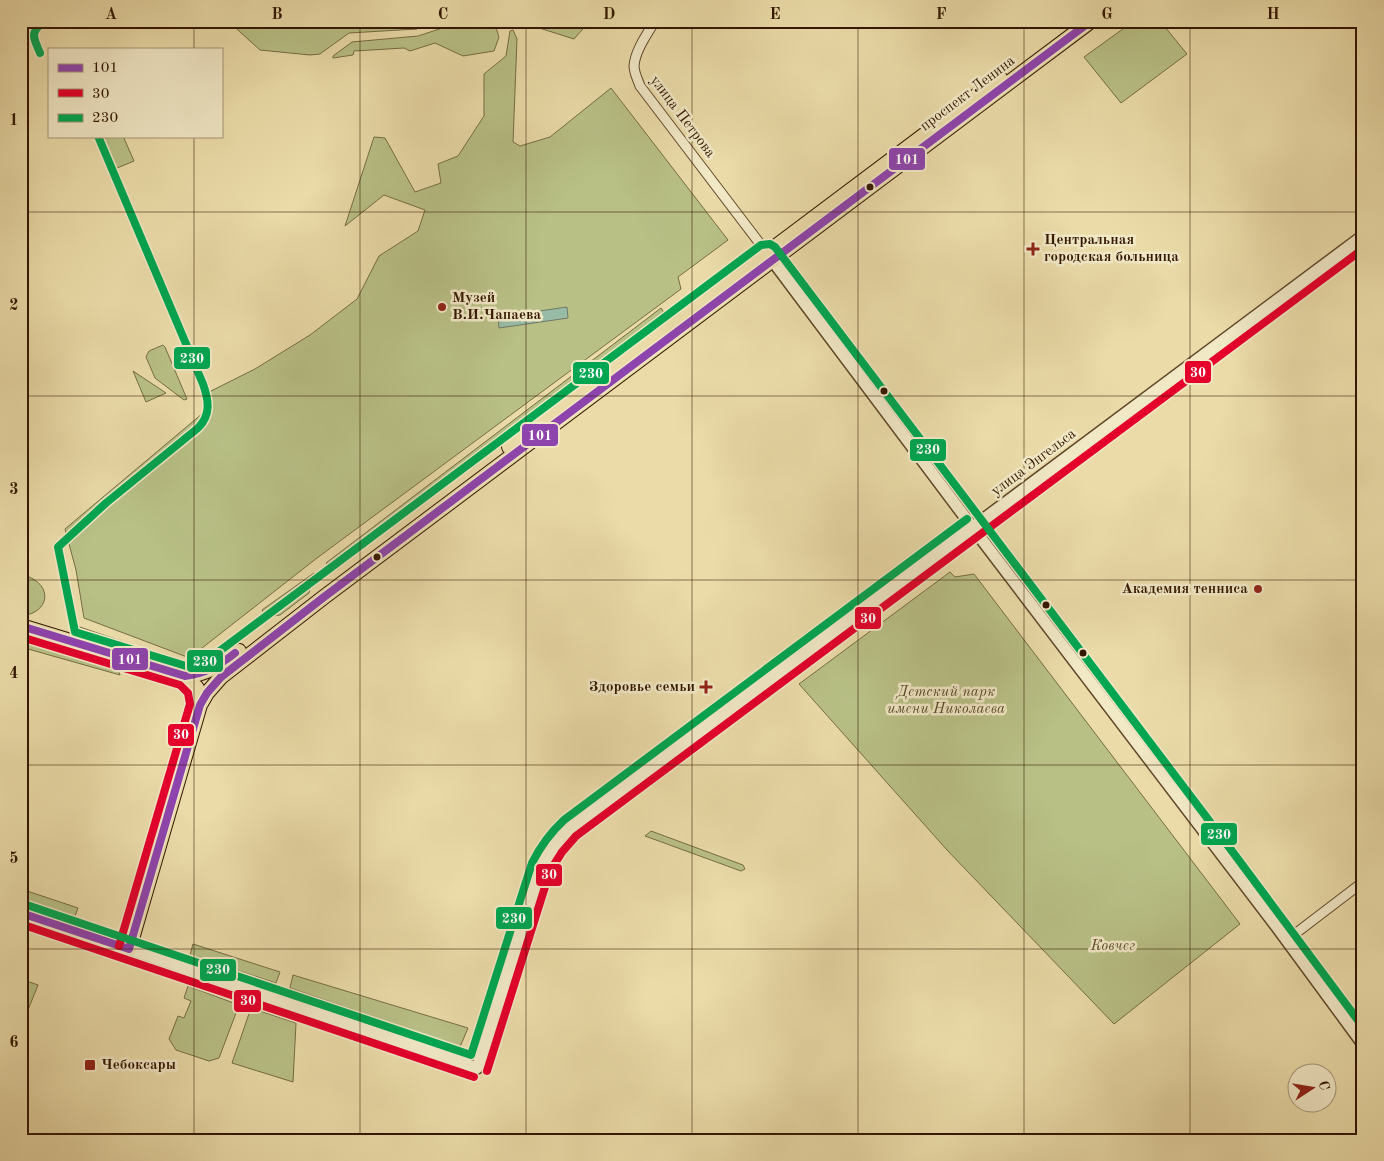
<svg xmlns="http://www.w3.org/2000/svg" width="1384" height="1161" font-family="'Old Standard TT',serif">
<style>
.green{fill:#b8c086;stroke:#766c43}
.water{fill:#98bba7;stroke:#707964}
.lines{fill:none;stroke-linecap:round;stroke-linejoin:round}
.minor-casing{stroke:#61482a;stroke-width:11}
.tertiary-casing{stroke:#61482a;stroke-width:14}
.primary-casing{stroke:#331700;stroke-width:16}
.minor{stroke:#f1e8c6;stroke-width:9}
.tertiary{stroke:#f1e8c6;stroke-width:11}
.primary{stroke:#eadba8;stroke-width:14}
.bus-1-casing{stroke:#f1e8c6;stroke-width:11}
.bus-2-casing{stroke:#f1e8c6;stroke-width:11}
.bus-3-casing{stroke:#f1e8c6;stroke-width:11}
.bus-1{stroke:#8e44ad;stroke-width:8}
.bus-2{stroke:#e4002b;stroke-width:8}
.bus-3{stroke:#00a651;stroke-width:8}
.grid{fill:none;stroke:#331700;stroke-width:1;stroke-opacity:0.55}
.bus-dot{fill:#331700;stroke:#f1e8c6;stroke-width:2}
.poi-dot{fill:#8f2418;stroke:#f1e8c6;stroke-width:2}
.labels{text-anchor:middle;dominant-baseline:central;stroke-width:5;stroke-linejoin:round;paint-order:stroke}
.street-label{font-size:15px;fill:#331700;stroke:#f1e8c6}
.poi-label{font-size:15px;font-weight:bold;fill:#331700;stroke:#f1e8c6;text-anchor:start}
.park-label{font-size:15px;font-style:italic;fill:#5b4a28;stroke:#f1e8c6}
.line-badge{stroke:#f1e8c6;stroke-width:2}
.badge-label{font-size:14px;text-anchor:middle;font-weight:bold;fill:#fff}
.neatline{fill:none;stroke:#331700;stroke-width:2}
.grid-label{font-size:16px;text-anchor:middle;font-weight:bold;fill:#331700}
</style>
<rect width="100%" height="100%" fill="#eadba8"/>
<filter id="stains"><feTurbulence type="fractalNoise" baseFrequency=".004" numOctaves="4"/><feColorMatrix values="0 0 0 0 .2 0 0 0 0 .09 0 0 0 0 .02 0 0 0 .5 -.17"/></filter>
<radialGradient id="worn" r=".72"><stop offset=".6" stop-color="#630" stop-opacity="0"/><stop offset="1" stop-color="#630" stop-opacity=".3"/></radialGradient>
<!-- green -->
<path class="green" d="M228,21H311L417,29L349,33L320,54L310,55L260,50Z
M464,21H494L499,37L494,51L463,56L435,43L410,51L404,48L354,51L353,55L333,58V56L352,42L418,36Z
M529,21H590L574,39L533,26Z
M1134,21H1160L1187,54L1121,103L1084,57Z
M513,30L517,39L513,142L520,146L550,137L611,88L728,240L678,277L681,289L317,558L197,652L187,657L84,618L76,570L65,529L209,408L203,395L255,369L310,335L357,299L379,256L418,231L425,210L384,195L345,226L374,137L385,138L415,192L441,183L438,164L458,156L484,116V74L506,56L510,31Z
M95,136H123L134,161L110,171Z
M661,308L668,319L339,567L326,563Z
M163,345L165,347L187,399L184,400L155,378L146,357L149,351Z
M133,371L166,393L146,402Z
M60,546L77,626L185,663L183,667L72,631L56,549Z
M950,572L955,577L974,574L1240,924L1114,1024L947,850L799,684Z
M314,573L309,593L280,615L266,617L262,610Z
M27,576C53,586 50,612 22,616L21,577Z
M21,636L117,666L120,675L21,647Z
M651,831L743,865L745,869L741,871L645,836Z
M21,889L78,908L75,916L21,898Z
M193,944L280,972L276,983L190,955Z
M293,975L468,1028L460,1047L290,988Z
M21,979L38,985L22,1025H21Z
M188,986L239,1005L219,1058L209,1061L176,1050L169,1039L178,1016L184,1018L191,1001L184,998Z
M251,1008L296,1023L293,1082L232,1063Z"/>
<!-- water -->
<path class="water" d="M567,307L568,318L499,328L498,317Z"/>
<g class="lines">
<defs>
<path id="minor" d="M655,21C647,34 635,51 634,66C634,73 638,80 640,86L767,253
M1287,940L1363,882"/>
<path id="tertiary" d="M773,261L983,541L1277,927L1363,1044
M129,949L477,1068L541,867C549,851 557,840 570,828L1363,236"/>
<path id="primary" d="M509,447L1000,78
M21,626L185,676C207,675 222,663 239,651
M185,676L197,688L200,705
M21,913L129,949L200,705L207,693L221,677L324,597L1091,21"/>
</defs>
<!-- minor casing -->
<use href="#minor" class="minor-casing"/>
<!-- tertiary casing -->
<use href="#tertiary" class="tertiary-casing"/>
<!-- primary casing -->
<use href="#primary" class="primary-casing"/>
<!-- minor -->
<use href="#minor" class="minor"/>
<!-- tertiary -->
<use href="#tertiary" class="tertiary"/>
<!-- primary -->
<use href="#primary" class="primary"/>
<defs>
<path id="bus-1" d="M21,626L185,676C205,674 220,665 235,653
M21,913L129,949
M129,949L200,705L207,693L221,677L324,597L1091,21"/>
<path id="bus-2" d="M21,637L180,685L188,693L190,704L119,946
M21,924L474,1077
M487,1071L550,871L562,852L576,836L1363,249"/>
<path id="bus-3" d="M40,53C33,36 29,32 46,21
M98,136L203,384C209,401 211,415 198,428L106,503L58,547L75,632L186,666L200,663L209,659L761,245L770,244L775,247L1223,839L1363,1027
M24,904L471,1055L532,863C540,847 550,833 564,820L967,519"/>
</defs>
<!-- bus-1 casing -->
<use href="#bus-1" class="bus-1-casing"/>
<!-- bus-2 casing -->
<use href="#bus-2" class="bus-2-casing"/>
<!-- bus-3 casing -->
<use href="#bus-3" class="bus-3-casing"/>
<!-- bus-1 -->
<use href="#bus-1" class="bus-1"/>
<!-- bus-2 -->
<use href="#bus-2" class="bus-2"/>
<!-- bus-3 -->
<use href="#bus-3" class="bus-3"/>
</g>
<!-- grid -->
<path class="grid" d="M194,21V49M360,21V1140M526,21V1140M692,21V1140M858,21V1140M1024,21V1140M1190,21V1140M194,136V1140M21,212H1363M21,396H1363M21,580H1363M21,765H1363M21,949H1363"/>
<!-- markers -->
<g class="bus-dot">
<circle cx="870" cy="187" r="4.5"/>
<circle cx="884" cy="391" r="4.5"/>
<circle cx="377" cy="557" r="4.5"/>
<circle cx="1046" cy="605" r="4.5"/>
<circle cx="1083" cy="653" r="4.5"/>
</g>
<g class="poi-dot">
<path d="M1030.5 241.5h5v5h5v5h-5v5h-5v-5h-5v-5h5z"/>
<circle cx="442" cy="307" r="5"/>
<circle cx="1258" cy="589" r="5"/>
<path d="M703.5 679.5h5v5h5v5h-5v5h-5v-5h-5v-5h5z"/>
<rect x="84" y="1059" width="12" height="12" rx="2.5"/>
</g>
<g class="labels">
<!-- street labels -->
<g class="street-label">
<text transform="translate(968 94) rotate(-37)">проспект Ленина</text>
<text transform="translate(682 117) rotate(53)">улица Петрова</text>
<text transform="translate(1034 463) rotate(-37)">улица Энгельса</text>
</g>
<!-- poi labels -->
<g class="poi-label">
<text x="1044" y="240">Центральная<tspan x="1044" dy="17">городская больница</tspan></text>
<text x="452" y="298">Музей<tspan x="452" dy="17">В.И.Чапаева</tspan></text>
<text x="1248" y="589" text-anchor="end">Академия тенниса</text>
<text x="695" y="687" text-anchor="end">Здоровье семьи</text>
<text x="101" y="1065">Чебоксары</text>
</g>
<!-- park labels -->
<g class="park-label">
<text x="946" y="692">Детский парк<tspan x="946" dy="17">имени Николаева</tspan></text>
<text x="1113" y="946">Ковчег</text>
</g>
</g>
<g class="line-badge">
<rect x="888" y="147" width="38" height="24" rx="5" fill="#8e44ad"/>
<rect x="173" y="346" width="38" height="24" rx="5" fill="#00a651"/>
<rect x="1184" y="360" width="28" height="24" rx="5" fill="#e4002b"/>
<rect x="572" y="361" width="38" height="24" rx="5" fill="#00a651"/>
<rect x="521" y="423" width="38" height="24" rx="5" fill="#8e44ad"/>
<rect x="909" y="438" width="38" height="24" rx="5" fill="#00a651"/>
<rect x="854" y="606" width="28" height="24" rx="5" fill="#e4002b"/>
<rect x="111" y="647" width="38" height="24" rx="5" fill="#8e44ad"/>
<rect x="186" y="649" width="38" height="24" rx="5" fill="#00a651"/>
<rect x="167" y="723" width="28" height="24" rx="5" fill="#e4002b"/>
<rect x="1200" y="822" width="38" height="24" rx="5" fill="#00a651"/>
<rect x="535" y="863" width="28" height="24" rx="5" fill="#e4002b"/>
<rect x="495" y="906" width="38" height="24" rx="5" fill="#00a651"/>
<rect x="199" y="958" width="38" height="24" rx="5" fill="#00a651"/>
<rect x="233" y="989" width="29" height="24" rx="5" fill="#e4002b"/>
</g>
<g class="badge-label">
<text x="907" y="164">101</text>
<text x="192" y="363">230</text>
<text x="1198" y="377">30</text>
<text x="591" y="378">230</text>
<text x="540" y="440">101</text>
<text x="928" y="454">230</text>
<text x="868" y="623">30</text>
<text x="130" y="664">101</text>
<text x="205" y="666">230</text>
<text x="181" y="739">30</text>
<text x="1219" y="839">230</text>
<text x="549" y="879">30</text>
<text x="514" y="923">230</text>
<text x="218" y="974">230</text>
<text x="248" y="1005">30</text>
</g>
<!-- margin -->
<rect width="1384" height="1161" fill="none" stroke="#eadba8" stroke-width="55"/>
<!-- legend -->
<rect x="48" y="48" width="175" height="90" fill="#f1e8c6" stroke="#a59477"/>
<rect x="58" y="64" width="25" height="8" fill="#8e44ad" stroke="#a59477"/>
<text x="92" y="72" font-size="15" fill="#331700">101</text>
<rect x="58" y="89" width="25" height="8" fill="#e4002b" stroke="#a59477"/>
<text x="92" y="98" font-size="15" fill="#331700">30</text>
<rect x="58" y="114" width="25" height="8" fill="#00a651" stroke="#a59477"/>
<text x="92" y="122" font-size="15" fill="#331700">230</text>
<!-- north arrow -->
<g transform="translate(1312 1088) rotate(78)"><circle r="24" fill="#f1e8c6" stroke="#a59477"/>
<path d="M0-4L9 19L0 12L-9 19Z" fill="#8f2418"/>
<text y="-8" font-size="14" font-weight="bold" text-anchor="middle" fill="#331700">С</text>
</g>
<rect x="28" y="28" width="1328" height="1106" class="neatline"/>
<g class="grid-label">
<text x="111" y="19">A</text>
<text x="277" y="19">B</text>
<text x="443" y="19">C</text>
<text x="609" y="19">D</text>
<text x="775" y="19">E</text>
<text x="941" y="19">F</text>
<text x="1107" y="19">G</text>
<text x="1273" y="19">H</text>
<text x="14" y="125">1</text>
<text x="14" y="310">2</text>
<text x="14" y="494">3</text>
<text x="14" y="678">4</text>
<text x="14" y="863">5</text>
<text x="14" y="1047">6</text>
</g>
<rect width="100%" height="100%" filter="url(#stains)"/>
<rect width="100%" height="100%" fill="url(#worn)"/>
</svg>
